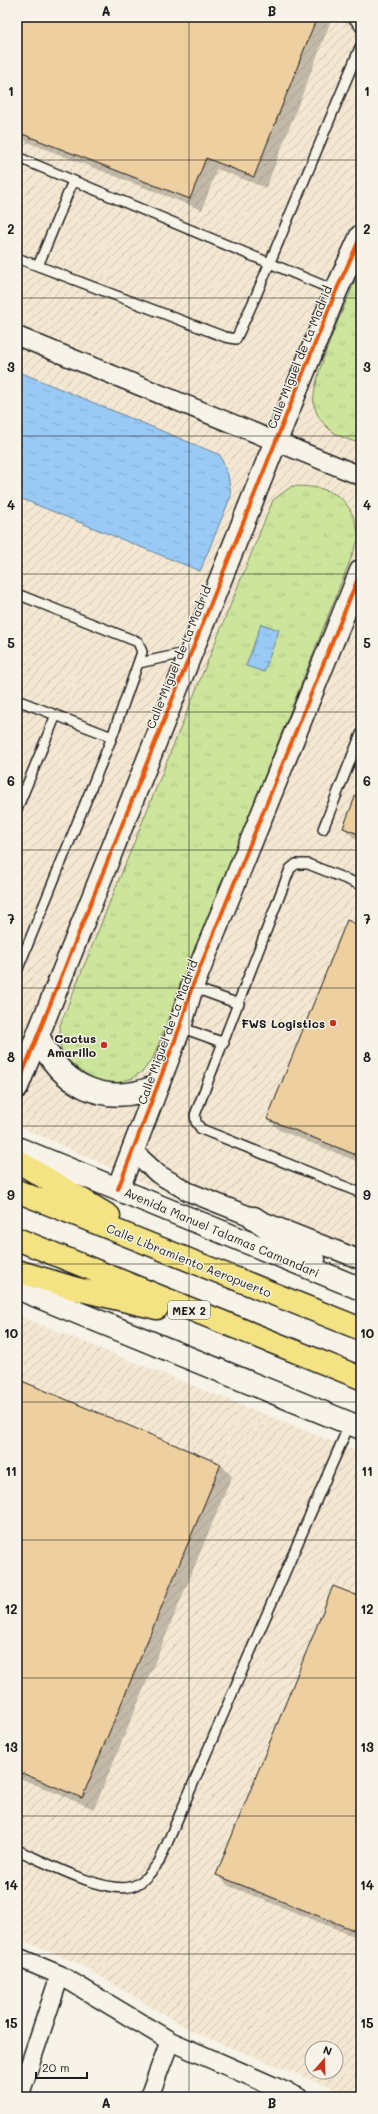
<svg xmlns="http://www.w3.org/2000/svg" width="378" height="2114" font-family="Mali,sans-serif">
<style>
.industrial{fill:url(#industrial-furrows);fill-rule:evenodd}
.grass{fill:url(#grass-tufts);stroke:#74805c}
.water{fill:url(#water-ripples);stroke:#67849e}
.shadow{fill:#0003}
.building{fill:#edcfa0;stroke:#1c1c1c}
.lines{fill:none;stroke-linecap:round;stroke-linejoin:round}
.lane-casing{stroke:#1c1c1c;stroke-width:12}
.street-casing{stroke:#1c1c1c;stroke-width:21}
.secondary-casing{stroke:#1c1c1c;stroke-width:25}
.highway-casing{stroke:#1c1c1c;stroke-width:25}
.lane{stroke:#f7f3e8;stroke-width:9}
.street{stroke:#f7f3e8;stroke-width:18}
.secondary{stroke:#f7f3e8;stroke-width:22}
.highway{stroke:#f4e382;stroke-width:22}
.cycleway-casing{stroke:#f7f3e8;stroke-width:6}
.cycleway{stroke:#e8590c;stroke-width:4}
.grid{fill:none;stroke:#1c1c1c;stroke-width:1;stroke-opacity:0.55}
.poi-dot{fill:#c8321e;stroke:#f7f3e8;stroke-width:1.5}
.labels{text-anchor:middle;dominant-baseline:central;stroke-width:3;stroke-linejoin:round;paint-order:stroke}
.shield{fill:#f7f3e8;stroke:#5e5c59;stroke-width:1}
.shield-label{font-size:11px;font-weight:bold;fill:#1c1c1c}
.street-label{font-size:12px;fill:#1c1c1c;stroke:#f7f3e8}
.poi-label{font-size:12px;font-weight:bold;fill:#1c1c1c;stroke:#f7f3e8;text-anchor:end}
.neatline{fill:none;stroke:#1c1c1c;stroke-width:1.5}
.grid-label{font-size:13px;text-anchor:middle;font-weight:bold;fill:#1c1c1c}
</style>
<defs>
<pattern id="industrial-furrows" width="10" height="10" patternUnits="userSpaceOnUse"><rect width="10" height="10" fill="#f4e8d2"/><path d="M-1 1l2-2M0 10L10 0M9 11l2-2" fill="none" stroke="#d1c6b4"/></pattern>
<pattern id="grass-tufts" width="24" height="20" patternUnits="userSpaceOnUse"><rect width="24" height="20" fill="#cce59b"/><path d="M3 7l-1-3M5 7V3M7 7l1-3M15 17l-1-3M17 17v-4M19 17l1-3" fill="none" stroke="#afc485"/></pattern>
<pattern id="water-ripples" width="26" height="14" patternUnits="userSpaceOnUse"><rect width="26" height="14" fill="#99c9f5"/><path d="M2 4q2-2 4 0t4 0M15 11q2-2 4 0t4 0" fill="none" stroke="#83acd1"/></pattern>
</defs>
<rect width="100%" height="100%" fill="#f7f3e8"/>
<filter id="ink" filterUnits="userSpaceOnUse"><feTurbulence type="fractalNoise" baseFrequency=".025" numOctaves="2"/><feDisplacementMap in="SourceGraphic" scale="8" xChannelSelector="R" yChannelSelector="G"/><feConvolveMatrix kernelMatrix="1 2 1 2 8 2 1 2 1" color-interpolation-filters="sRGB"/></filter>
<g filter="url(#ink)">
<!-- industrial -->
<path class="industrial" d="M17,17H361V1273L185,1202L17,1125Z
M17,1315L361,1453V2097H354L195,2033L81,1965L17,1938ZM312,2048H336V2072H312Z"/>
<!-- grass -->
<path class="grass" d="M361,267V443C340,439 320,428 314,405C309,381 350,294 361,267Z
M292,486C334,486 352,497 359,538L153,1058L143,1071L133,1078L117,1083L92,1082L69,1065L61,1049L60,1025L273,500Z"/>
<!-- water -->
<path class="water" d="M17,371L220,455L228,475L231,496L200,571L17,497Z
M261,624L279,630L264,672L246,666Z"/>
<!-- shadow -->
<path class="shadow" d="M17,17H361L357,27L332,18L266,188L217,169L202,210L17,138Z
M361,785V841L355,839L344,828Z
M361,927V1163L279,1130L268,1119Z
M17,1380L221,1465L232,1476L94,1809L17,1777Z
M361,1598V1939L229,1886L218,1875Z"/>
<!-- building -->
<path class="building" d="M17,17H317L254,177L206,158L190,199L17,132Z
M360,784H361V835L343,828Z
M347,920L361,926V1157L267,1119Z
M17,1379L221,1464L82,1798L17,1771Z
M333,1586L361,1597V1933L216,1875Z"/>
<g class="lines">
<defs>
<path id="lane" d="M353,17L361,28
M17,157L336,291
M17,258L225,337L236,339L255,298L361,45
M38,266L73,181
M17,594L138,642L142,652L112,737L17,971
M139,663L190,652
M17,700L112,737
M17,809L56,715
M323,829L361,734
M361,885L308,864H296L290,869L195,1115L196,1122L201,1129L361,1193
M192,987L239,1004
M180,1027L224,1043
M17,1850C43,1861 103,1893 129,1887C142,1885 151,1872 159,1862L350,1423"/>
<path id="street" d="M17,336L361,476
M133,1151L158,1174L189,1192L361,1260
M17,1957L60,1975L170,2041L298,2097
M19,2097L60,1975
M149,2097L170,2041"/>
<path id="secondary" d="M38,1035C60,1086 105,1108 157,1086
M17,1087L336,291L361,236
M17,1148L361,1289
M118,1189L180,1027L192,987L361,571
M254,1218L314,1259
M17,1288L361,1428"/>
<path id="highway" d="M17,1161L109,1216
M17,1191L361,1329
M17,1239L361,1378
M17,1271L77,1289L157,1308"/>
</defs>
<!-- lane casing -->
<use href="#lane" class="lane-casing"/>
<!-- street casing -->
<use href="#street" class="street-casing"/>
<!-- secondary casing -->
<use href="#secondary" class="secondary-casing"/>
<!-- highway casing -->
<use href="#highway" class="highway-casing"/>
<!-- lane -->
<use href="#lane" class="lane"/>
<!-- street -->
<use href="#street" class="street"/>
<!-- secondary -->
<use href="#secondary" class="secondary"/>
<!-- highway -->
<use href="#highway" class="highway"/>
<defs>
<path id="cycleway" d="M17,1087L336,291L361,236
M118,1189L180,1027L192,987L361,571"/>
</defs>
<!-- cycleway casing -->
<use href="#cycleway" class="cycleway-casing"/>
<!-- cycleway -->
<use href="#cycleway" class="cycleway"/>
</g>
</g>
<!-- grid -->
<path class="grid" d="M189,17V2097M17,160H361M17,298H361M17,436H361M17,574H361M17,712H361M17,850H361M17,988H361M17,1126H361M17,1264H361M17,1402H361M17,1540H361M17,1678H361M17,1816H361M17,1954H361"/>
<!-- markers -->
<g class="poi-dot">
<circle cx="333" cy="1023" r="4"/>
<circle cx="104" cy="1045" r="4"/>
</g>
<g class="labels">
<!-- shield labels -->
<rect class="shield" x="168" y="1301" width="42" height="18" rx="3"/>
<g class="shield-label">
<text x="189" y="1310">MEX 2</text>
</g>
<!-- street labels -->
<g class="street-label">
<text transform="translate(299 357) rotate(-68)">Calle Miguel de La Madrid</text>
<text transform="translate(178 657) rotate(-68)">Calle Miguel de La Madrid</text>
<text transform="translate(167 1032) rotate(-70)">Calle Miguel de La Madrid</text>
<text transform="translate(222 1232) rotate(23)">Avenida Manuel Talamas Camandari</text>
<text transform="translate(189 1260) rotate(22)">Calle Libramiento Aeropuerto</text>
</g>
<!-- poi labels -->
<g class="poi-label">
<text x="325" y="1023">FWS Logistics</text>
<text x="96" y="1038">Cactus<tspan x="96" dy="14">Amarillo</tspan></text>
</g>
</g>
<!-- margin -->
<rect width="378" height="2114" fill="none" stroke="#f7f3e8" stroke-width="44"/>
<!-- north arrow -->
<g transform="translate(324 2060) rotate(20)"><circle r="19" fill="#f7f3e8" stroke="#9f9d96"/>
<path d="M0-3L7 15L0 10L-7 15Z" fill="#c8321e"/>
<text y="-6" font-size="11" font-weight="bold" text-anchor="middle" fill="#1c1c1c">N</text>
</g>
<!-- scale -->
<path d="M36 2072v6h51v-6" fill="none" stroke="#1c1c1c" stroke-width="2"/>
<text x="42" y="2072" font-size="12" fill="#1c1c1c" stroke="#f7f3e8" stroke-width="3" paint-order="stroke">20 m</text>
<rect x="22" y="22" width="334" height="2070" class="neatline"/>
<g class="grid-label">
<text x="106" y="16">A</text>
<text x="272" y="16">B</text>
<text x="11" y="96">1</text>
<text x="367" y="96">1</text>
<text x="11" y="234">2</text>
<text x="367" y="234">2</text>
<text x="11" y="372">3</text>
<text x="367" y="372">3</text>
<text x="11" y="510">4</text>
<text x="367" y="510">4</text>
<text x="11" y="648">5</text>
<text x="367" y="648">5</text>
<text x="11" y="786">6</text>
<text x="367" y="786">6</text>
<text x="11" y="924">7</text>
<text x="367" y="924">7</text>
<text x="11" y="1062">8</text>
<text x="367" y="1062">8</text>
<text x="11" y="1200">9</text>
<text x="367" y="1200">9</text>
<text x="11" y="1338">10</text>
<text x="367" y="1338">10</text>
<text x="11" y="1476">11</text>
<text x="367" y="1476">11</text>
<text x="11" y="1614">12</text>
<text x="367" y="1614">12</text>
<text x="11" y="1752">13</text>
<text x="367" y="1752">13</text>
<text x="11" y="1890">14</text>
<text x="367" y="1890">14</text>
<text x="11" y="2028">15</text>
<text x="367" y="2028">15</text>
<text x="106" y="2108">A</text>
<text x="272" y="2108">B</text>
</g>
</svg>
